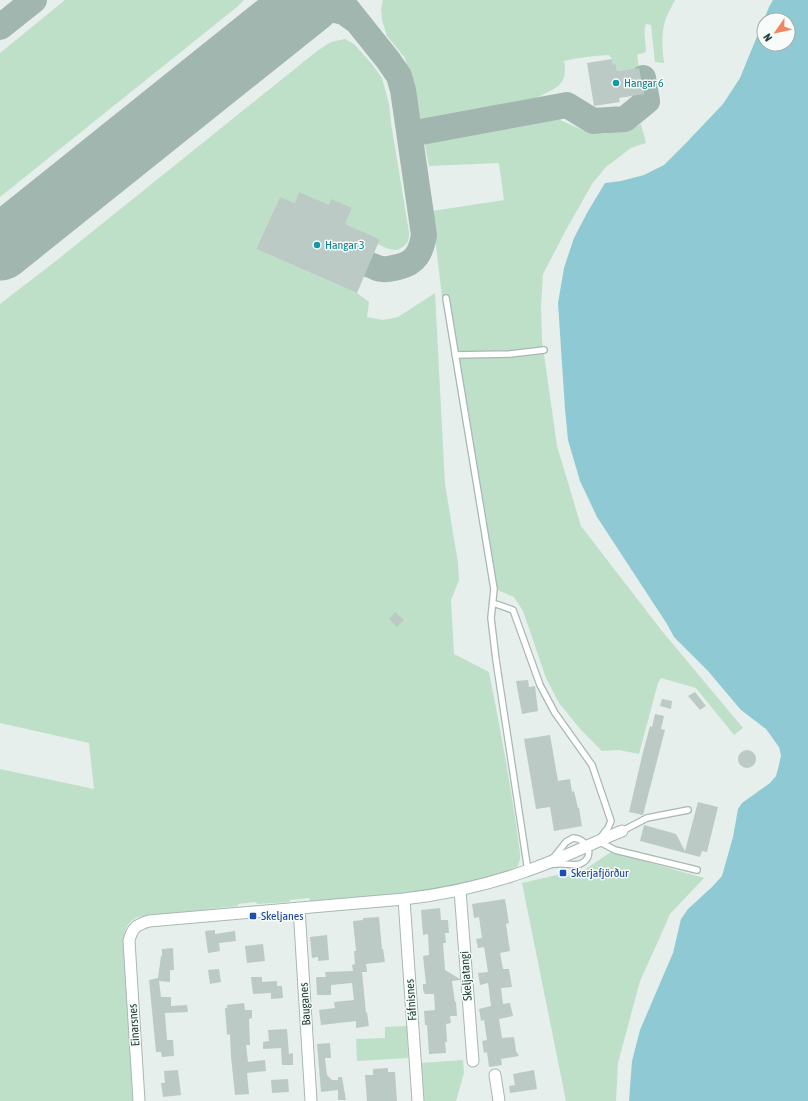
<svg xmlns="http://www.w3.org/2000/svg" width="808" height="1101" font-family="'Asap Condensed',sans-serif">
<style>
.green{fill:#bfe0c8}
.water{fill:#8ec9d4;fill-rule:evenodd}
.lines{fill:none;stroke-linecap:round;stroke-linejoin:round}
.taxiway{stroke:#a2b6b0;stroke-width:26}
.runway{stroke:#a2b6b0;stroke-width:65}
.building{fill:#bbcac4}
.lane-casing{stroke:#a8b8b2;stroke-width:8}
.street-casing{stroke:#a8b8b2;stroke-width:13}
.lane{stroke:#fff;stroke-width:5.5}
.street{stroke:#fff;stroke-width:11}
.culture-dot{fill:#0f9aa8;stroke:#f7fbf9;stroke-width:1.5}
.transit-dot{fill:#1a4fb4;stroke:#f7fbf9;stroke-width:1.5}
.labels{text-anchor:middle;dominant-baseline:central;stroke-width:3;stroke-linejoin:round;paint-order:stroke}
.culture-label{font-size:12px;fill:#0d838f;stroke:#f7fbf9;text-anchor:start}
.transit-label{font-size:12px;fill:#164399;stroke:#f7fbf9;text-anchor:start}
.street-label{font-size:12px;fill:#24423a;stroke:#f7fbf9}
</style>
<rect width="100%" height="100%" fill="#e6efeb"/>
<!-- green -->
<path class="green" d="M65,0H244L237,7L0,197V53Z
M383,0H675C672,6 669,11 666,18C661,32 662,47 664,63L655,62L651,25L646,24C643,30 646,44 646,52L637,55L639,68L617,71L616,65H613L612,59L609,55C594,56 579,57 564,61C567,78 563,85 548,92C542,95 537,98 530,100L427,122L420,118L418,112L414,92L405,58L387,36L382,20L381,8Z
M345,39L354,44L372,64L382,78L389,104L391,123L409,232C409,238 409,242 404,246C396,254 386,248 378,244L380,239L280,197L256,249L357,293L369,302L367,317L383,320L398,317L435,293L445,484L458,563L459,580L451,600L454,654L489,672C501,732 512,792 520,853C521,859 519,862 517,868C454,895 378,896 310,901L309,898L290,900L289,902L257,904L256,902L238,904V906L137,917C128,922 125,928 124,937L134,1101H0V769L94,789L89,743L0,723V304L52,264L317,51L331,42Z
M533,111L558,119L587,132L603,134L630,129L636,127L641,124L646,143L631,148L606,167L592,184L566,230L543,274L541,305L542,340L557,446L581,526L662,631L743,728L734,735L696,688L661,678L658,683L639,754L619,750L602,751L581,730L559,703L546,678L523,611L514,597L490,587L442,297L432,211L504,200L499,163L429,166L423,136L427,132Z
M611,852L704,878L670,914L656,946L640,981L618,1063L616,1101H566L522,883L557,875L575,876Z
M407,1026L408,1058L357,1061L356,1039L385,1038V1027Z
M463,1060L464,1073L456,1101H424L421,1063Z"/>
<!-- water -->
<path class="water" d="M773,0H808V1101H629L632,1061L640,1030L673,953L681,919L688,909L712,887L722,876L733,837L738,809L742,803L770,783L776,776L779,765L781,755L779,747L766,729L741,710L708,671L674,637L667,624L597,517L580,481L568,440L565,409L558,303L564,268L574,238L587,213L605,183L621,181L644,175L664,165L687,142L723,104L740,78L769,7ZM764,20H788V44H764Z"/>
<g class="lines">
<!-- taxiway -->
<path class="taxiway" d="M340,0L388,60L399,76L403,90L424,235C421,252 416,263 398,267C393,268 387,270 382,269C378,269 374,266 370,265
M278,25L295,15L311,8H327L344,12L355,20
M0,27L34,0
M410,134L567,105L593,121L625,119L647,101L643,78"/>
<!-- runway -->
<path class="runway" d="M0,248L310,0"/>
</g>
<!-- building -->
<path class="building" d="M612,59L613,65L616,64L617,71L639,68L644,94L619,98L620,102L594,106L587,63Z
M299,192L329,205L331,199L352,208L345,224L380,239L357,293L256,249L280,197L295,203Z
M395,612L404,620L397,627L389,619Z
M528,680L529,687L535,686L538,711L522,714L516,681Z
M695,692L706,706L700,710L688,696Z
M662,699L672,701L671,709L660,706Z
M655,714L664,716L661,729L665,730L643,815L629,812L643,752L650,726L652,727Z
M550,735L558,781L570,779L572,792L574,791L578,808H579L582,826L554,831L550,807L536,809L524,739Z
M738 759a9 9 0 1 1 18 0a9 9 0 1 1-18 0Z
M698,802L718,807L707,852L702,851L700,857L640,841L644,825L676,834L685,851Z
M505,899L509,923L506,924L510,951L500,953L503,969H509L512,987L501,988L503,1004L510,1003L513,1016L499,1019L502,1038L514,1037L516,1051L519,1056L501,1059L502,1065L489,1067L487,1052L484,1053L482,1041L487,1040L484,1020L481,1021L479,1009L491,1006L488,983L480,985L478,973L488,972L484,947L478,948L476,939L482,938L479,917L474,918L472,904Z
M440,908L441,920H448L449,933H445L446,943H443L445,970L460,979V980L452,981L455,1002H456L457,1016H450L451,1023L446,1024L447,1042H445L446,1053L429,1054L427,1025H425L424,1011L435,1010L434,994H425L423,990V984H426L423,956L429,955L428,934L423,935L421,910Z
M379,917L382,949H383L385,962L366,964L367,972H362L366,1013L367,1012L369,1026L356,1028V1021L321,1025L319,1010L335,1008L334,1002L354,1000L352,983L331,985V995H317L316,977H326L325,972L353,971L352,965L355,964L354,951H356L353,921L363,920V918Z
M215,930V934L235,931L236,941L219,943L220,951L208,953L205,931Z
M327,935L329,960L318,961V957L312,958L310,937Z
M263,944L265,961L247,963L245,946Z
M173,948L174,970H170V982L159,981L161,997H171V1006L187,1005L188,1012L165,1013L167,1040H173L174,1056L162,1057L161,1052H156L149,980L158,978L161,956H162V949Z
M219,969L221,982L210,984L208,970Z
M251,977H262V982L277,981V986H282L283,998L271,999V993L253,994Z
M244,1003L245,1010H252V1018L249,1019L250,1045H246L248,1062L265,1060L266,1071L247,1073L249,1094L235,1095L231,1057L230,1034L227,1035L225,1008H227V1005Z
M287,1029L289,1054L293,1053V1065H282L281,1048L263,1049V1042L269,1041L268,1030Z
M330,1043L331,1058H325L327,1075L332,1080H338V1077H342L346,1100H338V1090L321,1092L317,1044Z
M388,1068V1072H395L397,1101H367L365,1075H373V1069Z
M178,1070L181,1095L163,1097L161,1083H165L164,1071Z
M534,1070L537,1089L510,1093L509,1086L515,1085L513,1074Z
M288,1079L289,1092L272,1093L271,1080Z"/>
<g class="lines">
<defs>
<path id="lane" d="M446,298L494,589L491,618L496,660L528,871
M455,355L510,354L544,350
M493,603L513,610L540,685L555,713L592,765L611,821L608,828L598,841L615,850L697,870
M622,831L647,818L688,810
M573,838C589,839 595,858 580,864C573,866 564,863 557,864C552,864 546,865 541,866L554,857L566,842Z"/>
<path id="street" d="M460,890L473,1061
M404,899L418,1101
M299,908L311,1101
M495,1075L499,1101
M139,1101L129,941C132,928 136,925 149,921L404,899C446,894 487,885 526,871C559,860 590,844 622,831"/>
</defs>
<!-- lane casing -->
<use href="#lane" class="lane-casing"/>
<!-- street casing -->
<use href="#street" class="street-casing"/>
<!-- lane -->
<use href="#lane" class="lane"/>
<!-- street -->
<use href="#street" class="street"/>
</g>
<!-- markers -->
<g class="culture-dot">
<circle cx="616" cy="83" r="4"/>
<circle cx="317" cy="245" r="4"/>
</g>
<g class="transit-dot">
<rect x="559" y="869" width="8" height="8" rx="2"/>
<rect x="249" y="912" width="8" height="8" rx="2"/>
</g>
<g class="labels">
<!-- culture labels -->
<g class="culture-label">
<text x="624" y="83">Hangar 6</text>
<text x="325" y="245">Hangar 3</text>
</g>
<!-- transit labels -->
<g class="transit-label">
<text x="571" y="873">Skerjafjörður</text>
<text x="261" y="916">Skeljanes</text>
</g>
<!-- street labels -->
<g class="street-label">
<text transform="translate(466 976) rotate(-94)">Skeljatangi</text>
<text transform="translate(411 1000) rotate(-94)">Fáfnisnes</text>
<text transform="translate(305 1004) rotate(-94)">Bauganes</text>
<text transform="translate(134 1025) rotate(-94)">Einarsnes</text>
</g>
</g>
<!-- north arrow -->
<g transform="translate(776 32) rotate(236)"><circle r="19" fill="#f7fbf9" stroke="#a3b1ad"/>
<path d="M0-3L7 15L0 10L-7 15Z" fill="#f4845f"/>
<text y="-6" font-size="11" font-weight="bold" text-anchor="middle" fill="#24423a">N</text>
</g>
</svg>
